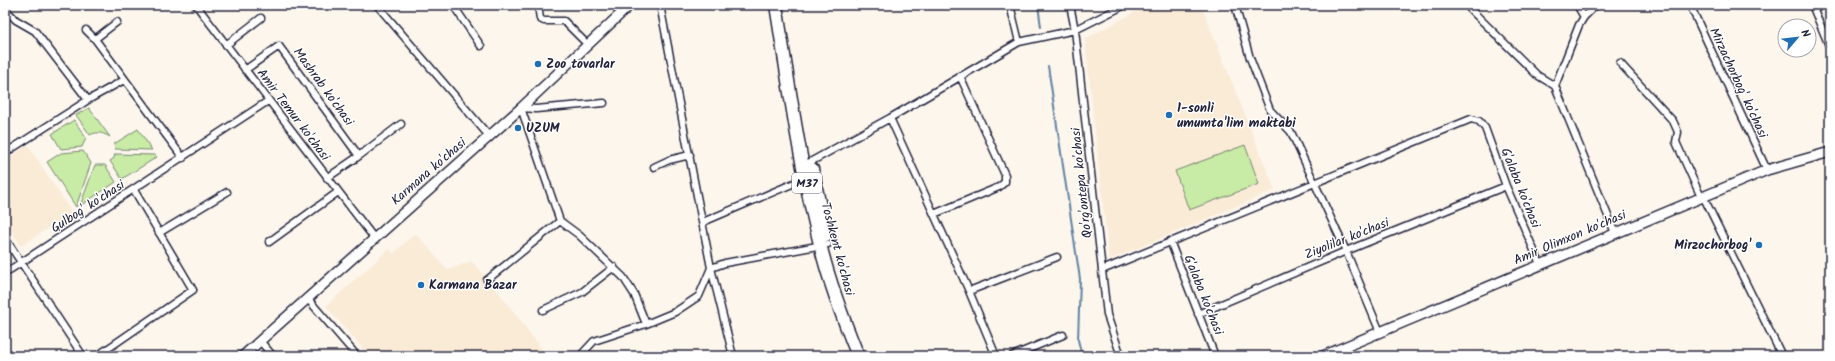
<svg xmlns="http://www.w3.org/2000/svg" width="1835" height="361" font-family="Kalam,sans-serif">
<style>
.built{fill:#faebd7}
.green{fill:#c8eba5;stroke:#758670}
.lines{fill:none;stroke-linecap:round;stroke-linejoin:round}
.stream{stroke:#6182a3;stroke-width:2}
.street-casing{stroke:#22223b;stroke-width:9}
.secondary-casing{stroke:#22223b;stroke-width:12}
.highway-casing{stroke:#22223b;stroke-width:15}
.street{stroke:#fff;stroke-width:6}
.secondary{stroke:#fff;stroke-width:9}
.highway{stroke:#fff;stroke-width:12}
.poi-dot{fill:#1f6fb2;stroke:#fff;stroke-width:1.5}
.labels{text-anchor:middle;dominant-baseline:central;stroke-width:3;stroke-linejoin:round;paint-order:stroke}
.shield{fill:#fff;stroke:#646476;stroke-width:1}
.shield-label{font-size:12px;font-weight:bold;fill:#22223b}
.poi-label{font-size:13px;font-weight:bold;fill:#22223b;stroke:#fff;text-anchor:start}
.street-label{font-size:13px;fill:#22223b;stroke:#fff}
</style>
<rect width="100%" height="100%" fill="#fdf6ed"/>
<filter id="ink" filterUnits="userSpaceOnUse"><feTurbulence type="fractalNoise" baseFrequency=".025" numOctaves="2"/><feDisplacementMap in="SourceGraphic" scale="8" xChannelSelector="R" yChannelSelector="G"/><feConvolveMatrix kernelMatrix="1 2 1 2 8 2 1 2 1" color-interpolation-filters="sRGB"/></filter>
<g filter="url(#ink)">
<!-- built -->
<path class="built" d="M1148,5H1201L1275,190L1109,260L1085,39Z
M28,145L72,213L21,246L5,221V160Z
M415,233L448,270L472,261L504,299L547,356H369L326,306L389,249L394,253Z"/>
<!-- green -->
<path class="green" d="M89,108L110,137C103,133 97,131 90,135L76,115Z
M74,120L86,138L82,147L61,149L52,134Z
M138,129L152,150L115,149L114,144Z
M1245,145L1259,184L1189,210L1175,171Z
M83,151L91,163L76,207L47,162L61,153Z
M115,154L155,155L157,157L122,179L110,161L114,158Z
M95,165H105L116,182L80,206Z"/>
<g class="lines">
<!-- stream -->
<path class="stream" d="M1038,5L1041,27
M1048,66L1080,279L1078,340L1082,356"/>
<defs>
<path id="street" d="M196,5L374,238
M377,5L489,136
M453,5L481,46
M538,5L540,19L544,21H564L588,45
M660,5L711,268L733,356
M1010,5L1019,42
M1070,5L1075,30L1107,315L1121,356
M1235,5L1250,58L1270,110L1291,132L1346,251L1380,332
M1466,5L1537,75L1555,86L1615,233
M1577,5L1584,17
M1690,5L1767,170
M1812,5L1830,48
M5,9L16,20L35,31L88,100
M86,30L95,39L183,158
M95,39L117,22
M226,45L261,18
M1620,63L1673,121L1678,132L1676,142L1701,197
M245,70L279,46L359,156
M1555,86L1579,25L1584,17L1596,5
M604,103L536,109L521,108L560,221L579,235L623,277L634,294L646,324
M890,118L969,291L996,356
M5,153L88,100L124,80
M803,166L890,118L1019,42L1075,30L1125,5
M654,167L669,160L690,155
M327,178L359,156L401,124
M1703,196L1782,356
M934,214L999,187L1005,182V175L960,76
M703,222L806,178
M159,233L227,192
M5,238L83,356
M1170,241L1215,356
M269,242L338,192
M711,268L725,263L828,244
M1102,270L1471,119L1479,121L1485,128L1506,186L1540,264
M5,273L268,101
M487,280L560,221
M969,291L1057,257
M307,298L357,356
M543,310L582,292L614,267
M1198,314L1346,251L1506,186
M260,341L273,356
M97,356L193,290L134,190
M580,356L594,341L646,324L675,312L699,296L711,268
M1012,356L1063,335"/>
<path id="secondary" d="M243,356L521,108L630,5
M1323,356L1767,170L1830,152"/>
<path id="highway" d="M776,5C789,85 800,166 820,244C829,282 843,319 858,356
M812,169L826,235"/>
</defs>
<!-- street casing -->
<use href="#street" class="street-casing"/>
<!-- secondary casing -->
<use href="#secondary" class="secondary-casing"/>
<!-- highway casing -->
<use href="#highway" class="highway-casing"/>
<!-- street -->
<use href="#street" class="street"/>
<!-- secondary -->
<use href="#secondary" class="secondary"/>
<!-- highway -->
<use href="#highway" class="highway"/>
</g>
</g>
<!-- markers -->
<g class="poi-dot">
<circle cx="538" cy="64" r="4"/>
<circle cx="1169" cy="115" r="4"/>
<circle cx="518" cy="128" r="4"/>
<circle cx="1759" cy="245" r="4"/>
<circle cx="421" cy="285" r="4"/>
</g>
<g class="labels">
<!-- shield labels -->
<rect class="shield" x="792" y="173" width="30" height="20" rx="3"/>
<g class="shield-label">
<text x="807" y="183">M37</text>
</g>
<!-- poi labels -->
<g class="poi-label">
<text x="546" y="64">Zoo tovarlar</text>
<text x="1177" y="108">1-sonli<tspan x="1177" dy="15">umumta'lim maktabi</tspan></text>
<text x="526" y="128">UZUM</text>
<text x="1751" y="245" text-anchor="end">Mirzochorbog'</text>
<text x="429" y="285">Karmana Bazar</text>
</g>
<!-- street labels -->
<g class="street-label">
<text transform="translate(1738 83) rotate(65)">Mirzachorbog' ko'chasi</text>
<text transform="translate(323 87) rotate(54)">Mashrab ko'chasi</text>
<text transform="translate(293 115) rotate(53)">Amir Temur ko'chasi</text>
<text transform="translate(429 172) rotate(-41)">Karmana ko'chasi</text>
<text transform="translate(1082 183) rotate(-96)">Qo'rg'ontepa ko'chasi</text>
<text transform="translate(1520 188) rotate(68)">G'alaba ko'chasi</text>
<text transform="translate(88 207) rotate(-33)">Gulbog' ko'chasi</text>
<text transform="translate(1570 238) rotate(-23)">Amir Olimxon ko'chasi</text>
<text transform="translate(1347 239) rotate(-22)">Ziyolilar ko'chasi</text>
<text transform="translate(837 249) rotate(75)">Toshkent ko'chasi</text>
<text transform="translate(1203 295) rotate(68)">G'alaba ko'chasi</text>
</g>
</g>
<!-- margin -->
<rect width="1835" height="361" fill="none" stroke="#fff" stroke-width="20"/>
<rect x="10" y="10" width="1815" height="341" fill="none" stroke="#22223b" stroke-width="1.5" filter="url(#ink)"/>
<!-- north arrow -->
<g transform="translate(1797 38) rotate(62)"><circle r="19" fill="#ffffff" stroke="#a7a7b1"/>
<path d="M0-3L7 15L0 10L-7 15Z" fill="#1f6fb2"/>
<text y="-6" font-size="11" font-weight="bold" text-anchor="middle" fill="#22223b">N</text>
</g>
</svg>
